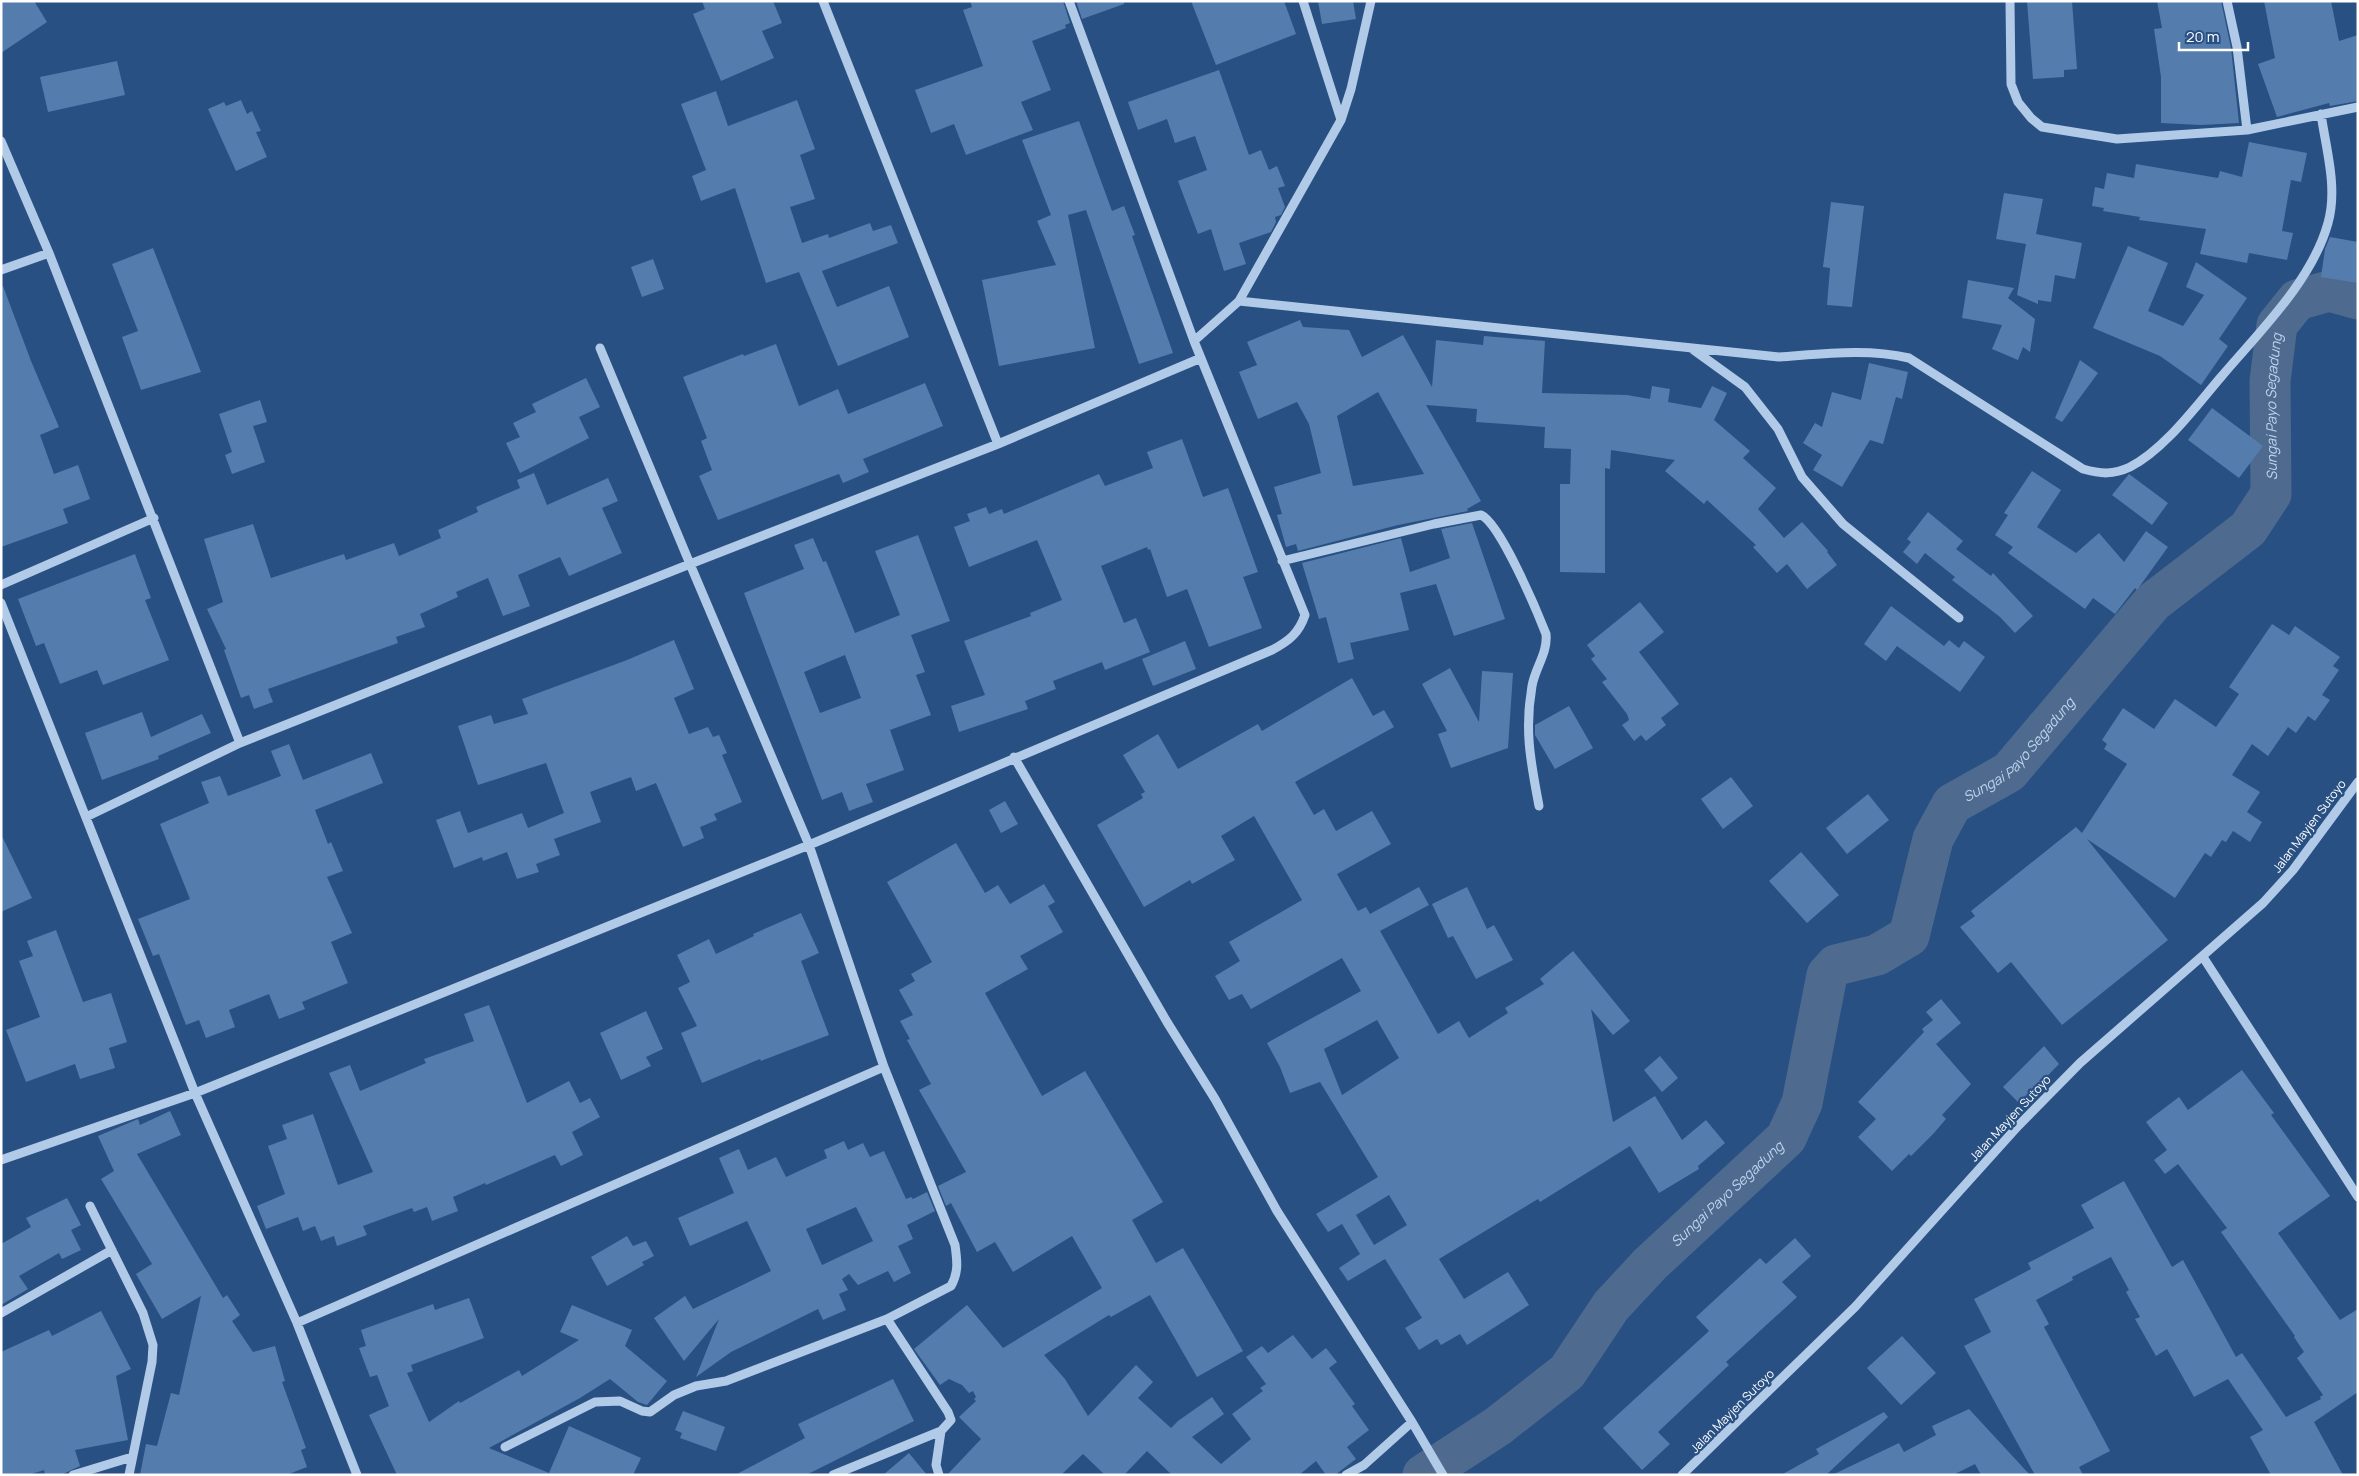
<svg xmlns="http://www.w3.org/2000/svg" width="2359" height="1476" font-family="Manrope,sans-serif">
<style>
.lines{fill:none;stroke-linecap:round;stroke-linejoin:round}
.river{stroke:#4e6b8f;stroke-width:41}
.building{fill:#547cad;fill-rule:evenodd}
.minor{stroke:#b1cae7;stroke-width:9}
.labels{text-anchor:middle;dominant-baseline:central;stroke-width:4.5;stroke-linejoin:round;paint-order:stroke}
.street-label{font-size:12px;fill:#fff;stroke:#285083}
.water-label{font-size:14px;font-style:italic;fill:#bcd4ee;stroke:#285083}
</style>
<rect width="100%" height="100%" fill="#285083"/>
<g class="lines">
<!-- river -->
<path class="river" id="s1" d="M1423,1475L1498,1426L1567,1372L1611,1306L1650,1264L1786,1138L1802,1103L1827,975L1836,965L1877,955L1909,936L1933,839L1952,804L2009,772L2153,602L2248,529L2271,494L2270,381L2277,325L2297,300L2329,291L2358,299"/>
</g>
<!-- building -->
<path class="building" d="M1,1H34L47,22L1,53Z
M702,1H773L782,23L762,31L774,58L721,81L693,14L705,9Z
M970,1H1063L1070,23L1065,25L1066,28L1032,41L1051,90L1021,102L1033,130L966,155L954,124L931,133L915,90L983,66L963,10L972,7Z
M1076,1H1124V4L1082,19Z
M1191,1H1284L1296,34L1216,65Z
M1318,1H1353L1356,19L1322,24Z
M2027,1H2072L2077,69L2064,70V77L2033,79Z
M2157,1H2221L2231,48L2239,123L2201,125L2161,123V77L2154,29L2162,28Z
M2264,1H2331L2339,41L2358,35V101L2330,106L2329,103L2277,117L2258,64L2275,58Z
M117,61L125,95L48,112L40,77Z
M1219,70L1249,155L1261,150L1269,170L1277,166L1285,186L1278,188L1285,207L1281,215L1275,217L1276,222L1271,232L1239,243L1246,264L1224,271L1211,229L1198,234L1178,181L1207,170L1195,136L1175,143L1167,119L1138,130L1128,102Z
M716,91L728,126L797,100L815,149L800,155L815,199L790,207L802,243L828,234L829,238L870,223L873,231L891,225L898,243L822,271L837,307L889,286L909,337L838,366L799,272L766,283L735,188L701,201L692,176L706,170L681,104Z
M241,100L247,114L252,111L261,131L256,132L267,157L236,171L208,109L224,102L226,106Z
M1079,121L1112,211L1124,206L1135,235L1132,236L1173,353L1139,364L1086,210L1068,215L1095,348L999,366L982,280L1056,265L1037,221L1051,215L1022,140Z
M2249,142L2307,153L2301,182L2291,180L2282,231L2293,233L2287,260L2249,253L2247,263L2200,254L2206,229L2139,220L2140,217L2103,211L2104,208L2092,206L2095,187L2104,189L2107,173L2134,178L2136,164L2218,178L2220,171L2242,177Z
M2004,193L2043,199L2036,234L2082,243L2075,279L2055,275L2051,302L2038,300V304L2017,295L2026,244L1996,239Z
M1831,202L1864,206L1852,307L1827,305L1830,268L1823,267Z
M2330,237L2358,242V283L2321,277L2325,249Z
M2128,246L2168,263L2148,311L2183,326L2204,295L2186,287L2196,262L2247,298L2219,339L2228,346L2201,385L2160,356L2093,328Z
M153,248L201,372L141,390L122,337L138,331L112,264Z
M653,259L664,289L642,297L631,267Z
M1968,280L2014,288L2008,298L2035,319L2030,352L2023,347L2018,360L1992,349L2002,325L1962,318Z
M1,286H3L31,361L59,427L40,435L54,474L78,465L90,499L63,509L68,523L1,547Z
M1300,320L1303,327L1349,330L1362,357L1403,335L1432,387L1436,340L1483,345L1484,336L1545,341L1542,393L1627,395L1650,399L1652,386L1670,389L1668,402L1701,408L1712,386L1727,393L1714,420L1750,451L1743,458L1776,488L1758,509L1784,538L1802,522L1828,551L1827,552L1837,565L1807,589L1787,564L1777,573L1753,547L1756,545L1707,500L1704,504L1665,471L1675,460L1611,450L1610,469L1605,468V573L1560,572V484H1570L1571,449L1544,448L1545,427L1476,422L1477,409L1426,405L1481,501L1467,509L1468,511L1398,525L1298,551L1296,544L1286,547L1277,515L1282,514L1274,487L1321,473L1309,424L1297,402L1258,419L1239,372L1257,365L1247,342ZM1378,392L1424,474L1353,486L1337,416Z
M776,344L799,406L838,389L848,414L925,383L943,426L863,459L869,472L843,483L839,474L718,520L699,476L712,470L701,441L707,438L683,377L743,354L744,356Z
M2080,360L2098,373L2062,422L2055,418Z
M1869,363L1908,372L1902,399L1896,397L1883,444L1870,440L1842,487L1813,470L1822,455L1803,443L1815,423L1822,427L1832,392L1861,400Z
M586,378L600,407L579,417L589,438L520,473L506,443L520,437L513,423L536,412L532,404Z
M260,400L267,422L253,426L265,462L232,474L225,455L232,452L219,414Z
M2212,408L2263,446L2239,478L2188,440Z
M1182,439L1203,497L1228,488L1258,572L1243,577L1262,628L1209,647L1187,589L1167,597L1150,549L1148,550L1147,547L1101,566L1124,623L1136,618L1150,652L1105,670L1102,662L1053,681L1056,689L1025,701L1028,709L959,732L951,706L985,695L964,641L1031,616L1030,613L1062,600L1037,540L969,567L954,527L970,521L967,514L986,507L989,514L1002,509L1004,514L1099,474L1105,486L1153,468L1147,452Z
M2032,471L2061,490L2037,527L2076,553L2099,533L2124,562L2146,531L2168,547L2137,590L2135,588L2115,614L2093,598L2085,609L2008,553L2013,547L1995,535L2008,515L2004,513Z
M534,473L547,505L608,478L618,501L602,508L622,553L569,576L560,557L518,575L530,606L503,616L488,578L456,592L458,597L420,614L425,627L396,637L398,643L268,689L273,702L254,709L249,695L241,698L224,650L226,649L207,609L223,602L204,539L253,524L271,578L344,554L346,560L394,543L399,556L441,538L438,530L478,512L476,507L520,488L517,480Z
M2129,474L2168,503L2152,525L2112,495Z
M1928,512L1963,541L1956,549L1991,576L1993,573L2033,616L2015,633L2000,617L1952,580L1955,577L1925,553L1917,564L1903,552L1911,542L1907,539Z
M1472,523L1505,619L1454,636L1436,584L1400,593L1409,630L1350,643L1354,659L1338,663L1326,617L1319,619L1302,563L1401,538L1410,572L1450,558L1441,529Z
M918,535L950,621L911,635L925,672L916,675L931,715L890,730L904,770L866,784L873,802L849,811L842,792L822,800L744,593L804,569L794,545L813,538L823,562L826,561L855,633L900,615L875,551ZM845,655L861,698L820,713L804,672Z
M135,554L151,598L145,600L169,660L103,685L97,670L60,684L44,643L36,646L18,599Z
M1640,602L1664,632L1639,652L1679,704L1661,718L1666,725L1646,741L1641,735L1634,741L1622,725L1629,720L1627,714L1602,682L1607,679L1591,659L1595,656L1587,645Z
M1891,606L1944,646L1949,640L1959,648L1964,641L1985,657L1960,692L1897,646L1886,661L1864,644Z
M2272,624L2289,635L2295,626L2340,657L2333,666L2339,670L2322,695L2330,700L2315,721L2308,716L2296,733L2288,727L2268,756L2252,744L2232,775L2260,792L2247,812L2262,822L2250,842L2233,831L2226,842L2222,840L2211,857L2205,853L2175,898L2087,839L2168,940L2062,1025L2011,962L1998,973L1960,927L1975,916L1971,911L2076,827L2082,833L2127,764L2104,749L2107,744L2102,740L2123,708L2154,729L2175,699L2216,727L2239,694L2229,687Z
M674,640L694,689L674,698L689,734L708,727L713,737L719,735L727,753L722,755L742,802L714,814L717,820L700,827L704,838L683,847L656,783L636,791L631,777L590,792L601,822L554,839L560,855L536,864L539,872L517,879L507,852L483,861L482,857L454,868L436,820L460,811L468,833L522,813L528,828L564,813L546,763L478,785L458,726L491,715L494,724L528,714L522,699L627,660Z
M1185,641L1196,669L1153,686L1142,659Z
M1450,668L1479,722L1482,671L1513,673L1508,748L1451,768L1438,734L1447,731L1422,684Z
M1352,678L1373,716L1384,710L1394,727L1295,782L1314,815L1324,809L1336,831L1372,811L1391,844L1337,874L1358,911L1366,907L1370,914L1419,887L1429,905L1380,931L1438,1034L1459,1021L1469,1038L1508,1013L1505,1008L1544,984L1540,979L1573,951L1630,1021L1613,1035L1591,1009L1613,1122L1655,1096L1682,1140L1706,1120L1725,1143L1698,1166L1699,1169L1659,1193L1630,1146L1540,1202L1538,1199L1439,1259L1464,1299L1508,1272L1529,1305L1467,1345L1460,1334L1441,1345L1437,1339L1419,1350L1405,1328L1422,1318L1385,1259L1348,1281L1339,1268L1360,1254L1342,1224L1328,1232L1316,1214L1378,1177L1320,1082L1290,1093L1280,1067L1267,1043L1361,991L1342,958L1251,1009L1242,994L1229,1000L1215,976L1240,961L1229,942L1302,900L1254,816L1221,836L1235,860L1192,884L1190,880L1144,907L1097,825L1143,798L1141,794L1145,792L1123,755L1158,734L1178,769L1258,724L1262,731ZM1377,1020L1399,1058L1342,1095L1324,1049ZM1389,1195L1407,1225L1374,1245L1356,1215Z
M1569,706L1593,748L1555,769L1535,735V725Z
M142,712L151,737L202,714L211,733L158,756L159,759L102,780L85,733Z
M289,744L303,780L371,753L383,783L315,810L328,844L331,842L343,871L327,877L352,933L331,942L348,983L302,1002L305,1009L279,1019L269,994L229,1010L235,1027L206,1038L199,1020L186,1025L159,954L153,956L138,919L190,899L160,824L209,803L201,782L220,776L228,796L281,776L271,751Z
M1731,777L1753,806L1723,829L1701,799Z
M1868,794L1889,820L1847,854L1826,828Z
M1005,801L1018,824L1001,833L989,810Z
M1,834L32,898L1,912Z
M956,843L985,893L998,885L1010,904L1044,884L1055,902L1048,906L1063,932L1020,956L1028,969L985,993L1042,1096L1085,1071L1163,1202L1132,1220L1156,1263L1183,1248L1243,1351L1197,1377L1150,1295L1111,1317L1109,1315L1044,1355L1065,1379L1088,1416L1136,1365L1153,1382L1138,1398L1171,1428L1178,1421L1212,1397L1224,1414L1192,1437L1221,1464L1251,1439L1232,1414L1263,1391L1260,1388L1266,1384L1246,1357L1262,1346L1268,1353L1293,1335L1312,1359L1326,1348L1337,1362L1329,1368L1355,1404L1352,1406L1369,1430L1347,1447L1356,1459L1335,1475H1326L1316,1461L1299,1475H1172L1147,1451L1124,1475H1105L1083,1454L1061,1475H947L981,1439L959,1417L976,1401L974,1399L976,1397L973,1391L969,1393L962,1385L949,1379L940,1385L914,1349L967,1305L1003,1348L1102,1288L1072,1236L1013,1272L995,1242L977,1252L951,1203L946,1206L938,1186L966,1172L919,1090L931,1084L907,1040L910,1039L900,1021L913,1015L899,990L915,981L911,974L932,962L887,882Z
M1801,852L1839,895L1807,923L1769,881Z
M1467,887L1487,929L1494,925L1513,960L1476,979L1453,936L1448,938L1432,904Z
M801,913L819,953L801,961L829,1035L761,1061L760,1059L702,1083L681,1033L697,1026L678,988L690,982L677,955L709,939L716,954L754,936L753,934Z
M56,930L83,1002L111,993L127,1042L109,1048L115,1068L80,1079L75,1064L26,1082L6,1030L40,1017L19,961L33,956L27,941Z
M1941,999L1961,1023L1936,1044L1971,1084L1942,1115L1946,1119L1934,1133L1911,1156L1909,1154L1892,1171L1858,1137L1876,1119L1858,1102L1924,1032L1922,1029L1933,1020L1926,1012Z
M489,1005L527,1103L569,1081L580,1103L590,1098L600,1117L572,1132L583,1155L561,1166L555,1155L486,1185L485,1183L453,1197L458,1211L432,1221L427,1207L414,1212L412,1208L363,1226L367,1235L337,1246L334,1236L321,1241L315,1226L303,1231L298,1217L266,1229L257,1206L285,1194L268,1146L287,1139L282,1125L313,1114L338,1185L373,1172L329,1073L350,1065L360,1091L426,1063L424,1059L474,1041L464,1014Z
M646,1011L663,1049L646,1057L651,1066L621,1080L600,1033Z
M2044,1046L2059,1064L2020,1104L2003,1087Z
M1660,1056L1678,1078L1662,1092L1644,1070Z
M2242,1070L2274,1113L2271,1115L2330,1196L2278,1233L2340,1320L2358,1309V1392L2314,1422L2343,1475H2271L2250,1437L2263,1430L2228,1379L2194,1397L2167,1349L2156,1356L2135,1319L2140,1317L2126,1292L2129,1290L2111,1257L2072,1277L2073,1280L2036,1300L2049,1324L2044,1327L2110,1451L2079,1467L2083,1475H2035L1964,1346L1991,1332L1974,1299L2031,1269L2028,1263L2094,1228L2081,1205L2124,1181L2172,1267L2183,1260L2236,1357L2242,1353L2286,1417L2321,1399L2320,1397L2323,1395L2297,1358L2304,1352L2294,1337L2295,1336L2221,1232L2227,1228L2178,1164L2165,1174L2154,1160L2167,1150L2146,1122L2179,1097L2188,1110Z
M170,1111L181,1135L137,1154L223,1298L227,1295L240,1315L232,1321L253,1352L275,1346L285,1381L282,1382L306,1448L301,1450L307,1467L286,1475H140L146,1444L157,1446L171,1393L179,1395L201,1296L162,1319L136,1274L152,1264L101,1179L114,1171L98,1136L138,1119L140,1125Z
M844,1141L848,1150L863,1143L870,1157L884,1151L906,1199L911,1197L913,1199L927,1192L935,1211L907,1225L913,1239L898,1246L911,1273L894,1282L888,1271L858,1285L849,1274L842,1279L848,1290L839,1294L846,1310L823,1320L818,1309L731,1352L696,1377L719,1319L684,1361L654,1318L685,1296L693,1309L771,1271L747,1221L690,1246L678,1218L734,1193L719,1158L739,1149L748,1170L776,1157L786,1177L827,1158L824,1150ZM856,1207L873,1241L822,1265L806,1229Z
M67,1198L81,1225L71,1230L81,1250L62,1259L59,1253L19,1276L28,1289L1,1305V1244L31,1227L26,1218Z
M627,1236L633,1246L646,1241L654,1256L642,1262L644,1265L607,1286L591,1257Z
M1795,1238L1811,1256L1782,1282L1797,1297L1726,1362L1729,1365L1658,1432L1670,1444L1642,1470L1603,1428L1709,1331L1696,1317L1760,1258L1766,1264Z
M469,1298L484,1338L411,1365L413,1371L407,1373L429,1422L459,1401L460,1403L519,1370L522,1376L579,1340L560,1332L572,1305L632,1330L625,1346L667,1381L647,1405L638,1402L610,1379L580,1398L489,1448L549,1473L569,1426L641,1458L633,1475H397L369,1415L389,1406L377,1375L370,1377L359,1348L366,1346L361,1330L433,1304L435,1310Z
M101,1311L131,1369L116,1376L128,1440L75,1450L80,1466L61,1475H45L44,1470L28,1475H1V1352L49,1330L52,1336Z
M1902,1336L1936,1373L1901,1405L1867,1368Z
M893,1379L914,1421L806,1475H735L805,1438L798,1424Z
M1969,1409L2030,1475H1981L1975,1464L1953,1475H1832L1899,1443L1904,1452L1936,1435L1932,1426Z
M683,1411L725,1427L716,1451L680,1438L682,1433L675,1430Z
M1884,1412L1888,1417L1826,1475H1781L1819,1454L1816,1449Z
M909,1453L927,1475H883Z"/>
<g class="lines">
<!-- minor -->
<path class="minor" d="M823,1L998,444
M1069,1L1194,341L1305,615C1299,633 1289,641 1272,650L809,845L690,564L998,444L1201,358
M1303,1L1341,120
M2010,1L2011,84L2018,102L2031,118L2042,127L2117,139L2247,130L2358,107
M2227,1L2237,47L2247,130
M1,141L49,253L240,743L690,564L600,348
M1,270L49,253
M1239,301L1779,357C1822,354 1867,348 1909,358L2083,469C2101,474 2113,475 2130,467C2164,450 2196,406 2221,377C2259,332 2312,281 2328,223C2338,188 2326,149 2321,114
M1194,341L1239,301L1341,120L1351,89L1371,1
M1691,348L1745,387L1778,429L1802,477L1843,524L1959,618
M1282,561L1434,524L1481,515C1500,523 1537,611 1546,634C1548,653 1535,668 1532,686C1524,731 1531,763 1539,806
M1,585L154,518
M1,603L195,1093L297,1323L357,1475
M1014,757L1167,1022L1215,1099L1277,1211L1412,1422L1443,1475
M86,817L240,743
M2203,957L2358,1197
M1,1160L195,1093L809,845L884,1067L955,1245C957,1260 959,1272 951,1286L887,1319L726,1381L696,1386L674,1395L650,1412L642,1411L620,1401L595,1402L505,1447
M90,1206L143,1313L153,1345L152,1362L129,1475
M1,1313L112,1250
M297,1323L884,1067
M73,1475L132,1457
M833,1475L941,1431L951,1420L948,1412L887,1319
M939,1475L936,1465L941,1431
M1346,1475L1364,1465L1412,1422
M1682,1475L1855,1307L2018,1126L2080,1063L2263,903L2293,870L2358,782"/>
</g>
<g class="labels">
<!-- street labels -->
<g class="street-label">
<text transform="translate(2309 826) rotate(-53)">Jalan Mayjen Sutoyo</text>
<text transform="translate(2010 1118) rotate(-47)">Jalan Mayjen Sutoyo</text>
<text transform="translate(1732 1411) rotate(-45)">Jalan Mayjen Sutoyo</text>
</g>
<!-- water labels -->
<g class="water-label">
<text stroke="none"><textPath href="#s1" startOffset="1438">Sungai Payo Segadung</textPath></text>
<text stroke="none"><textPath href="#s1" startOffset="988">Sungai Payo Segadung</textPath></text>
<text stroke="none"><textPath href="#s1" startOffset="418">Sungai Payo Segadung</textPath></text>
</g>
</g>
<!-- border -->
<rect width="2359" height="1476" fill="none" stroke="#ffffff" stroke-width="5"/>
<!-- scale -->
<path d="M2179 42v8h69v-8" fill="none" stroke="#ffffff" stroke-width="2.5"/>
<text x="2186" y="42" font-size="15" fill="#ffffff" stroke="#285083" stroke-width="4" paint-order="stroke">20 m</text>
</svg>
